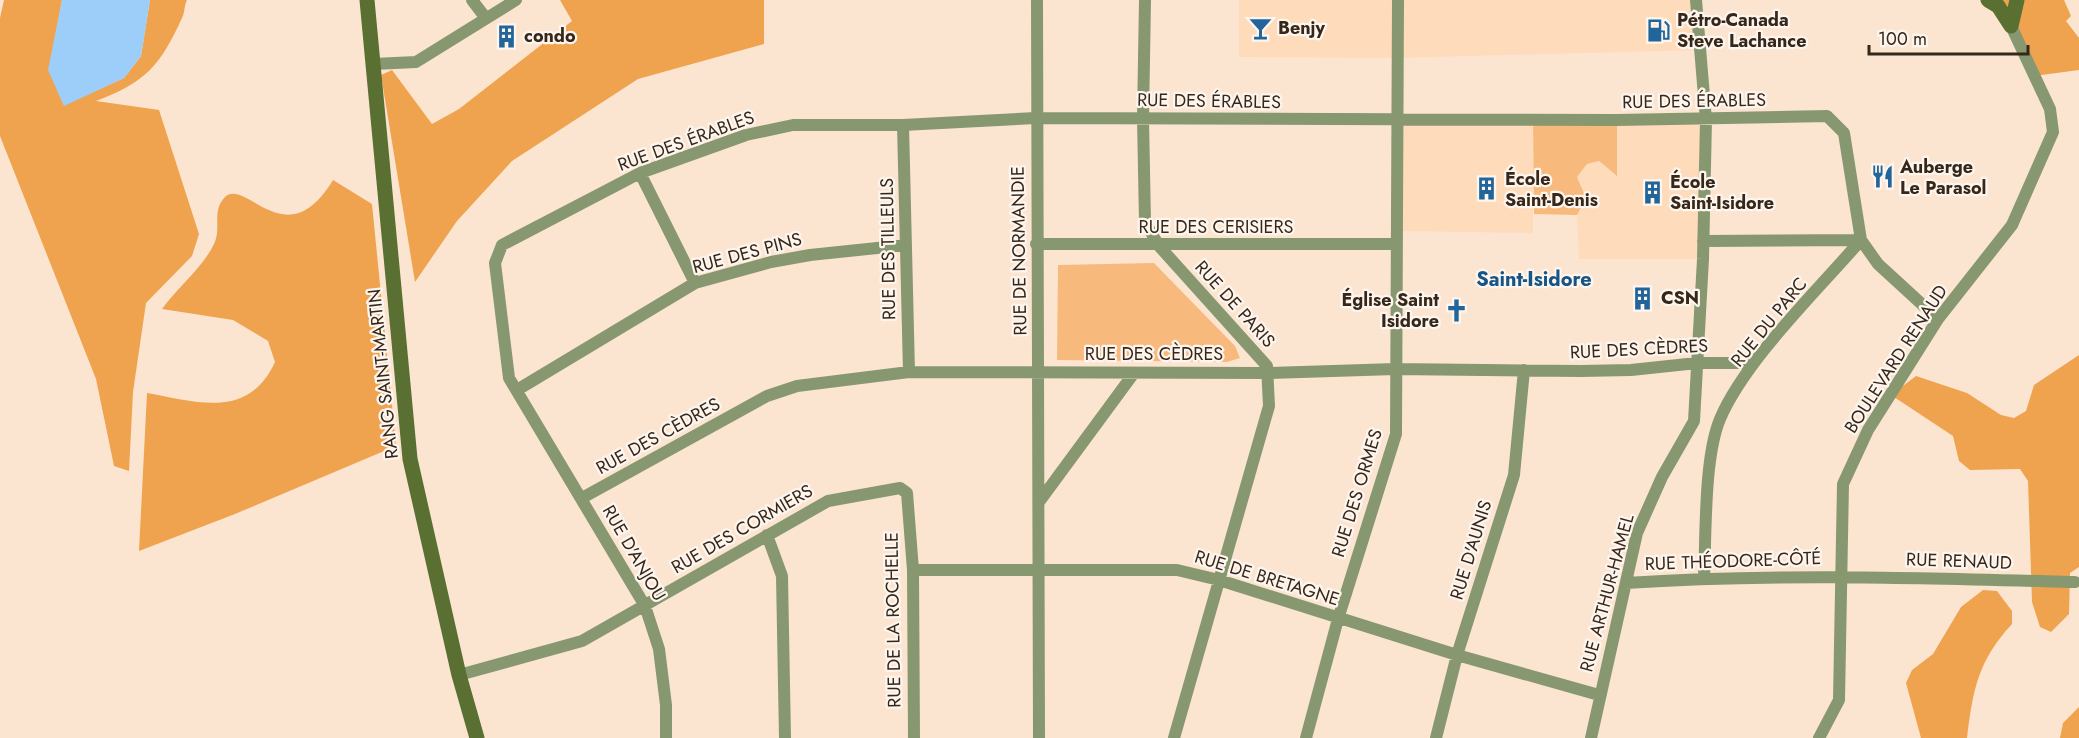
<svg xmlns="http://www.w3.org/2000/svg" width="2079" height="738" font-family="Jost,sans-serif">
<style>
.built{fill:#fedcbb}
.green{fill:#f7ba7c}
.forest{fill:#efa34e}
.water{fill:#9dcefa}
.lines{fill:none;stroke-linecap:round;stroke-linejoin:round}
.street{stroke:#879870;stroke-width:12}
.secondary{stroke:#597032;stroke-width:15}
.labels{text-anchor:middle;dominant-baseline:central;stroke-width:4.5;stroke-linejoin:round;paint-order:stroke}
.poi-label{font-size:18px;font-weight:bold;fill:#35281a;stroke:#fdf5ee;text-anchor:start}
.street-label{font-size:18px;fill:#35281a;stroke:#fdf5ee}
.neighbourhood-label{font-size:20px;font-weight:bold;fill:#165585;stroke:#fdf5ee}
</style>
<rect width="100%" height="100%" fill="#fce5d0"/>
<!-- built -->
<path class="built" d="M1239,0H1696L1700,50L1398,58L1239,57Z
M1399,120H1533V233L1397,231Z
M1617,120H1706L1703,259H1579L1577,215L1586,198L1577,177L1587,164L1599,161L1616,176Z"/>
<!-- green -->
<path class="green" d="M1533,120H1617V176L1599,161L1587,164L1577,177L1586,198L1577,215L1534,214Z
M1154,263L1235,346L1240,358L1227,362L1057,360L1058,265Z"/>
<!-- forest -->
<path class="forest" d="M4,0H62L49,70L64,105L124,78L141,56L150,0H187C184,6 185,12 182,18C160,66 146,82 96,101L159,110L199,234L192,256L146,303L133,392L129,471L114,466L96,379L0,136V18Z
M560,0H764V44L638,79L512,161L457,221L415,282L381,75L392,70L432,124L459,109L572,21Z
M2002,0H2064L2071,16L2066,21L2079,38V70L2034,76Z
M333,180L372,204L396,446L235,514L139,551L147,393C198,402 248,420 275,362L268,341L233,320L162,309C177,288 204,266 214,244C222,228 211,211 225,197C246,177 286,258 333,180Z
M2079,355V567L2070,573L2069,614L2051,632L2040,627L2032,602L2028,481L2020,469L1970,470L1959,461L1953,436L1891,395L1916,376L1967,393L2001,415L2014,418L2026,411L2034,385Z
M1983,590L1997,591L2012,611V624C1978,661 1973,689 1967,738H1921L1906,683L1912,670L1933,654L1961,607Z
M2079,707V738H2060L2063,723Z"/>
<!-- water -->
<path class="water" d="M62,0H150L141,56L124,78L64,106L48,70Z"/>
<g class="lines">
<!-- street -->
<path class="street" d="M472,0L485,17
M1037,0L1039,738
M1145,0L1143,118L1145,222L1159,246L1267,366L1269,406L1174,738
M374,64L416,62L516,0
M903,125L909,372
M640,173L695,283
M1703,241L1861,240L1878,264L1938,319
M1036,244H1396
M517,390L695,283L771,262L810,255L906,245
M582,498L767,396L797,386L909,372L1268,373L1395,369L1581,371L1631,370L1697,363H1754
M1039,502L1134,373
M767,535L782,576L785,738
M913,570H1177L1219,580L1457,655L1599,695
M1626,583C1776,573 1925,578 2075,582
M459,675L582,641L828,501L900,488L907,493L913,570L914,738
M666,738V705L659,649L645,606L509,378L495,263L502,245L640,173L746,135L793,125H903L1036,118L1617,120L1827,116L1844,133L1861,240C1818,290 1745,360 1720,419C1704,457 1706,535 1704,578
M1306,738L1338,619L1396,434L1398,0
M1436,738L1457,655L1514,475L1524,370
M1591,738L1637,533L1662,477L1694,421L1703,259L1706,120L1696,0
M1819,738L1839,700L1843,484L1868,430L1938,319L2012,225L2053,132L2050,109L2011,26"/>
<!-- secondary -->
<path class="secondary" d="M367,0L410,459L459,675L477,738
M1988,0L1998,6L2011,26
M2011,26L2017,0"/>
</g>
<!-- icons -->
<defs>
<symbol id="bar-bare" viewBox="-9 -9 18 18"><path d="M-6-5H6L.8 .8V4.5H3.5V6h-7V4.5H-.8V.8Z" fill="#21659a" stroke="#fdf5ee" stroke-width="2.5" paint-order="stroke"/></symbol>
<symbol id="fuel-bare" viewBox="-9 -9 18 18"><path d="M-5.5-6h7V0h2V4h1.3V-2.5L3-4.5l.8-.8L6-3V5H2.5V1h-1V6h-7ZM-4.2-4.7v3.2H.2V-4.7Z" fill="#21659a" stroke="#fdf5ee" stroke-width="2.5" paint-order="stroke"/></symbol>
<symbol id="building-bare" viewBox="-9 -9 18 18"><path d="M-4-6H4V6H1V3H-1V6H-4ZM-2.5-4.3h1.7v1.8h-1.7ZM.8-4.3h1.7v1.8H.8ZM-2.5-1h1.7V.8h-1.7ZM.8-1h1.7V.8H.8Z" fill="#21659a" stroke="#fdf5ee" stroke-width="2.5" paint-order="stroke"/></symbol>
<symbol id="restaurant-bare" viewBox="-9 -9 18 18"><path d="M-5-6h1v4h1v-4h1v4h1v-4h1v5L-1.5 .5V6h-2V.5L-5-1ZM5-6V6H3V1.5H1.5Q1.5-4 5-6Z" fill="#21659a" stroke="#fdf5ee" stroke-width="2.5" paint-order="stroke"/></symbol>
<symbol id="church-bare" viewBox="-9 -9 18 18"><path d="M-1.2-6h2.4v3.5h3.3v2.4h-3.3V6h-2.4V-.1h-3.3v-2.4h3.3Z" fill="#21659a" stroke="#fdf5ee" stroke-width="2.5" paint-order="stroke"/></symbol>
</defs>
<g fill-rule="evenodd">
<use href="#bar-bare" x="1244" y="12" width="33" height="33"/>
<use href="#fuel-bare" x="1642" y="14" width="33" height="33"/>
<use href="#building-bare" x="490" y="20" width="33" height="33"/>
<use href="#restaurant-bare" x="1866" y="160" width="33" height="33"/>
<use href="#building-bare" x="1470" y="172" width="33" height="33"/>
<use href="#building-bare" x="1636" y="176" width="33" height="33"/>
<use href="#building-bare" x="1626" y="282" width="33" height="33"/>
<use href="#church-bare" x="1440" y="294" width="33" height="33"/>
</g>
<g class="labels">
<!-- poi labels -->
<g class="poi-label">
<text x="1677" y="20">Pétro-Canada<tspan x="1677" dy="21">Steve Lachance</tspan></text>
<text x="1278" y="28">Benjy</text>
<text x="524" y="36">condo</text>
<text x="1900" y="167">Auberge<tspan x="1900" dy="21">Le Parasol</tspan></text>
<text x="1505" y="179">École<tspan x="1505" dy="21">Saint-Denis</tspan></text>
<text x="1670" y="182">École<tspan x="1670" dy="21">Saint-Isidore</tspan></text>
<text x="1661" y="298">CSN</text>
<text x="1439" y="300" text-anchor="end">Église Saint<tspan x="1439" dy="21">Isidore</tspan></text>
</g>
<!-- street labels -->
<g class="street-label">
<text transform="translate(1209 101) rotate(1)">RUE DES ÉRABLES</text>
<text transform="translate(1694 101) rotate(-1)">RUE DES ÉRABLES</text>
<text transform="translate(686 141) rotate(-20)">RUE DES ÉRABLES</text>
<text x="1216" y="227">RUE DES CERISIERS</text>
<text transform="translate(888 249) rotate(-91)">RUE DES TILLEULS</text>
<text transform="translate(1019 251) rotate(-91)">RUE DE NORMANDIE</text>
<text transform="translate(747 253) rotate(-15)">RUE DES PINS</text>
<text transform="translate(1235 304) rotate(48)">RUE DE PARIS</text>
<text transform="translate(1769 322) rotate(-51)">RUE DU PARC</text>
<text transform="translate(1639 349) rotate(-3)">RUE DES CÈDRES</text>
<text x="1154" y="354">RUE DES CÈDRES</text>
<text transform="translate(1896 359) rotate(-57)">BOULEVARD RENAUD</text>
<text transform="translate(383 374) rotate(-96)">RANG SAINT-MARTIN</text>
<text transform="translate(658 436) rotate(-29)">RUE DES CÈDRES</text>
<text transform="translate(1357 493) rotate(-73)">RUE DES ORMES</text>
<text transform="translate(742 529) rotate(-30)">RUE DES CORMIERS</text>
<text transform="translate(1471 550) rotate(-73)">RUE D'AUNIS</text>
<text transform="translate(634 553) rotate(60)">RUE D'ANJOU</text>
<text transform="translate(1733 561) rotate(-2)">RUE THÉODORE-CÔTÉ</text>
<text transform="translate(1959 561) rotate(2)">RUE RENAUD</text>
<text transform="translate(1267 578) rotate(17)">RUE DE BRETAGNE</text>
<text transform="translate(1607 593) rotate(-75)">RUE ARTHUR-HAMEL</text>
<text transform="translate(893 620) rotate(-91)">RUE DE LA ROCHELLE</text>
</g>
<!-- neighbourhood labels -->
<g class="neighbourhood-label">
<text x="1534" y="279">Saint-Isidore</text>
</g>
</g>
<!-- scale -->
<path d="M1869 45v9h159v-9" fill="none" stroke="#35281a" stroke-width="3"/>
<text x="1878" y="45" font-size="18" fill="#35281a" stroke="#fdf5ee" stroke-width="4.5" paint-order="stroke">100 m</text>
</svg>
